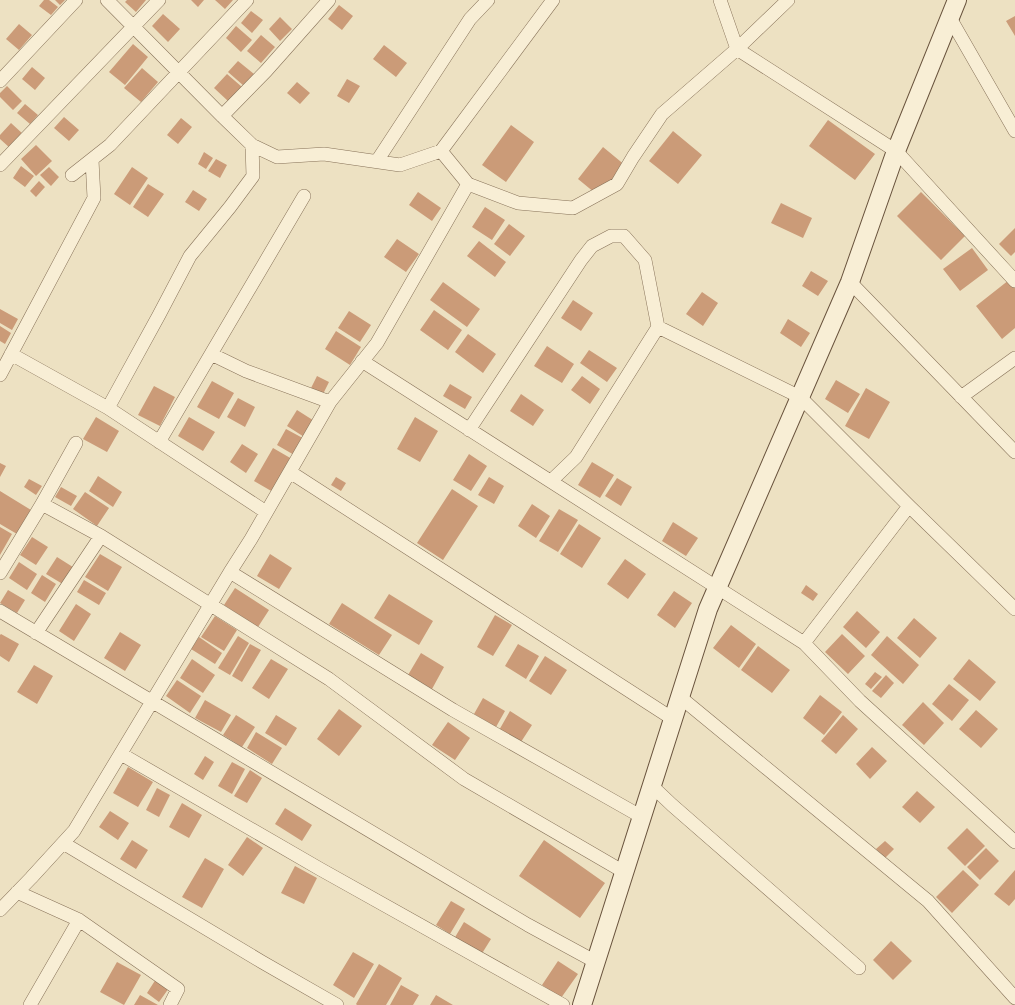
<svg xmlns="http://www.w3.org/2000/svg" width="1015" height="1005" font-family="Bitter,serif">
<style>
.building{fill:#cb9b78}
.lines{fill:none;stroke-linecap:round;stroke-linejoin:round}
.street-casing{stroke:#877259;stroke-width:14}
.secondary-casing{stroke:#69533d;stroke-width:20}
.street{stroke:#f8eed5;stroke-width:13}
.secondary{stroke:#f8eed5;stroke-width:18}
</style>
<rect width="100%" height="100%" fill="#ede1c2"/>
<!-- building -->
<path class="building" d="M44,0H49L58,7L51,15L39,6Z
M55,0H65L60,5Z
M127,0H146L136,12L125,2Z
M191,0H204L198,7Z
M215,0H233L225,9Z
M339,5L353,16L342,30L328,19Z
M251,11L263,20L252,33L241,23Z
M163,14L180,29L168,42L152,26Z
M1015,16V36L1006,21Z
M280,17L292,29L280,41L269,29Z
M19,24L32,35L19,50L6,39Z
M236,26L252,40L241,52L226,38Z
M261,35L275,47L261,63L247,51Z
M133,44L148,57L125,85L109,72Z
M384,45L407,63L396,77L373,59Z
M238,61L254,74L244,86L228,72Z
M32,67L45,78L35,90L22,79Z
M142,68L158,82L141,102L124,88Z
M227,74L242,87L228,101L214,88Z
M347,79L360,86L349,103L337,96Z
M297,82L310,93L300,104L287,93Z
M7,86L22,101L13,110L0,97V93Z
M25,104L38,115L30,124L17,113Z
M64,117L79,130L69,141L54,128Z
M181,118L192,127L178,144L167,135Z
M828,120L875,154L855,180L809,146Z
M11,123L23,134L10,148L0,139V135Z
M511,125L534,142L506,182L482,165Z
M673,131L702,155L678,184L649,161Z
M36,145L52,161L36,176L21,159Z
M603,147L626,166L600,197L578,179Z
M204,152L213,158L206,169L198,164Z
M216,159L227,165L220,178L208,171Z
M21,166L34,176L25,187L13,178Z
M49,167L59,177L51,186L40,175Z
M132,167L148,178L130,205L114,194Z
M39,181L45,187L36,197L30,191Z
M148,184L164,194L148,217L133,207Z
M193,190L207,199L199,211L185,202Z
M418,192L441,208L432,221L409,205Z
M921,192L965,236L941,260L897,216Z
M781,203L812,218L803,238L771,223Z
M485,207L505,220L492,240L472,227Z
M509,224L525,236L510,256L494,244Z
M1015,228V252L1011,256L999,244Z
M397,239L419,254L406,272L384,257Z
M479,241L506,262L495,277L467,256Z
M972,248L988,270L960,291L943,269Z
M811,271L828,281L818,296L802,286Z
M1009,280L1015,287V328L1002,339L976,306Z
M443,282L480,309L467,327L430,300Z
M702,292L718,303L703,326L686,314Z
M573,300L593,313L581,331L561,318Z
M0,309L18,319L12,330L0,323Z
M434,310L462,330L448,350L420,330Z
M349,311L371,325L360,342L338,328Z
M788,319L810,333L801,347L780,333Z
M0,326L11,333L5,344L0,341Z
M336,331L361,347L350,365L325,349Z
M468,334L496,354L483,373L455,352Z
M547,346L574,364L562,383L534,366Z
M589,350L617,368L607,382L580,363Z
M317,376L329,382L323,394L311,388Z
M582,376L600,389L590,404L571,390Z
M836,380L860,394L848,413L825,399Z
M212,381L234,393L219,419L197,407Z
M450,384L472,397L465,409L443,396Z
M154,386L175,397L160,426L138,415Z
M866,388L890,402L869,439L845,426Z
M521,394L544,410L533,426L510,411Z
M238,398L255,407L245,427L227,417Z
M297,410L319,424L309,440L287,426Z
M96,417L119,431L107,452L83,439Z
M189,417L215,432L203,451L178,436Z
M415,417L438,431L420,462L397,449Z
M286,429L310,442L301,459L277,445Z
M242,444L258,454L246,473L230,462Z
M273,448L292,459L273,492L254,481Z
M469,454L487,466L471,491L453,480Z
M592,462L614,475L600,498L578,485Z
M0,463L6,466L0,477Z
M98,476L122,492L113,507L89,491Z
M336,477L346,483L341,491L331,485Z
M489,477L504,486L494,504L478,495Z
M617,478L632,487L621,506L605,496Z
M29,479L42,486L36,495L24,487Z
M61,487L77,496L71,506L55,497Z
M452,489L478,506L443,560L417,543Z
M0,491L31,510L17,534L0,524Z
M85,492L109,508L97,526L73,509Z
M532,504L550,516L536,538L518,526Z
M559,509L578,520L558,552L539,541Z
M673,522L698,538L686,556L662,541Z
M579,524L601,538L582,568L560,554Z
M0,527L12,534L0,555Z
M32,537L48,547L36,565L20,555Z
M100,554L122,567L108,591L85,577Z
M270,554L292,568L279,589L257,576Z
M57,557L76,569L66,586L46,574Z
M625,559L646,574L628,599L607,584Z
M19,562L37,574L27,590L9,578Z
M42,575L56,584L45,602L31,593Z
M84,580L106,593L99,605L77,592Z
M806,585L818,594L813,601L801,593Z
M235,588L269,610L258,627L224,605Z
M8,590L25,600L17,613L0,603Z
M674,591L692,603L675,628L657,615Z
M389,594L433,621L419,645L374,618Z
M342,603L392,635L379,655L329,624Z
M76,604L91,614L74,641L59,631Z
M857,611L880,632L866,648L843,627Z
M495,615L512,625L493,656L477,647Z
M215,616L237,630L224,651L201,637Z
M914,618L937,638L920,658L897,638Z
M731,625L756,644L739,668L713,648Z
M120,632L141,645L125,671L104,658Z
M1,634L19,644L9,662L0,656V635Z
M842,634L865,656L848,674L825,652Z
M238,636L249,643L230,675L218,668Z
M887,636L919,665L903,684L871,655Z
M199,637L222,653L215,664L191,649Z
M250,644L261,650L242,682L232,676Z
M518,644L539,656L526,679L505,666Z
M758,646L790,670L772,693L741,670Z
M421,653L444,667L432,689L408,675Z
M545,656L567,670L551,695L529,681Z
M192,659L215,675L203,693L180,678Z
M271,659L288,669L269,699L252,688Z
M969,659L996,682L980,701L953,679Z
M34,665L53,676L37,704L17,692Z
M875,672L882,677L871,689L865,684Z
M886,675L894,683L881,698L872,691Z
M177,680L201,696L190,713L166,696Z
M949,684L969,700L952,721L932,704Z
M820,695L842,712L824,735L803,718Z
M483,698L505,711L496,727L474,714Z
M205,700L231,715L221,732L195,718Z
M923,702L944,723L924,745L902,725Z
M339,709L362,726L339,756L317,739Z
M976,710L998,729L981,748L959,729Z
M510,711L532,725L519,745L498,732Z
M236,715L255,727L242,747L223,735Z
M276,715L297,728L286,746L265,733Z
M843,715L858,729L836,754L821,741Z
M448,722L470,738L455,760L432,745Z
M256,732L282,748L272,764L247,748Z
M872,747L887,761L870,779L856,764Z
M205,756L214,762L203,780L194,774Z
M232,762L245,769L232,794L218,786Z
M128,767L153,782L138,807L113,793Z
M250,770L262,778L247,803L234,796Z
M157,788L170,795L159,817L146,810Z
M917,791L935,807L920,823L902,807Z
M182,803L202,815L189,838L169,827Z
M285,808L312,825L302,841L275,824Z
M110,811L129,823L118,840L99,827Z
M967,828L985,846L965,866L947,848Z
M247,837L263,848L243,876L228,865Z
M132,840L148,850L136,869L120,859Z
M544,840L605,883L580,918L519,876Z
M885,841L894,849L885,858L876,849Z
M986,848L999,861L980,880L967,867Z
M205,858L224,869L202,908L182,897Z
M295,866L317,878L304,904L281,893Z
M963,870L979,885L952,913L936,897Z
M1015,870V899L1009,906L994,894Z
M451,901L465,909L450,934L436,925Z
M464,922L491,939L481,955L454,939Z
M891,941L912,961L893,980L873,960Z
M353,952L374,964L354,998L333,985Z
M558,961L578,974L561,998L542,985Z
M117,962L141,975L124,1005L100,992Z
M379,964L402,978L386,1005H357L356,1004Z
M156,979L169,988L159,1002L147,993Z
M401,985L419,995L413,1005H390Z
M140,995L158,1005H134Z
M436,995L453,1005H430Z"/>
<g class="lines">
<defs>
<path id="street" d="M107,0L222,116L252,145L277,157L324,154L400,165L441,151L468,184
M720,0L737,49L896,151L1015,281
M950,18L1015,131
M0,81L76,0
M222,116L266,71L329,0
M252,145L253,176L230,207L190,256L159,315L108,408L266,512
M441,151L553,0
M377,161L470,19L488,0
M0,165L159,0
M72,175L110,145L247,0
M850,282L1015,452
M658,327L800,397L909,506L1015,609
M11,354L108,408
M211,354L304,196
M362,361L804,643L860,701L1015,842
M0,375L94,198L92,160
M961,397L1015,358
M469,430L581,260L592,246L611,236H624L645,260L658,327L576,457L551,481
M159,442L211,354L246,371L330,402
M290,472L673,719
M42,504L101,536L329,679L464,779L624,872
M230,572L453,710L642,817
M0,573L42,504L76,443
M0,611L528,925L596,962
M36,633L101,536
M804,643L909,506
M680,697L928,901L1015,998
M121,754L320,869L563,1005
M652,786L672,805L859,968
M63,843L262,962L337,1005
M17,892L79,920L178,989L170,1005
M0,910L31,878L74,831L230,572L251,539L330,402L377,343L468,184L518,203L573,208L617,184L633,157L662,114L737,49L788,0
M30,1005L79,920"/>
<path id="secondary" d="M582,1005L708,609L850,282L896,151L957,0"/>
</defs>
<!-- street casing -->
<use href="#street" class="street-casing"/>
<!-- secondary casing -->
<use href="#secondary" class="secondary-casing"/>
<!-- street -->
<use href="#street" class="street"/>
<!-- secondary -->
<use href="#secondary" class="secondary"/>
</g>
</svg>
